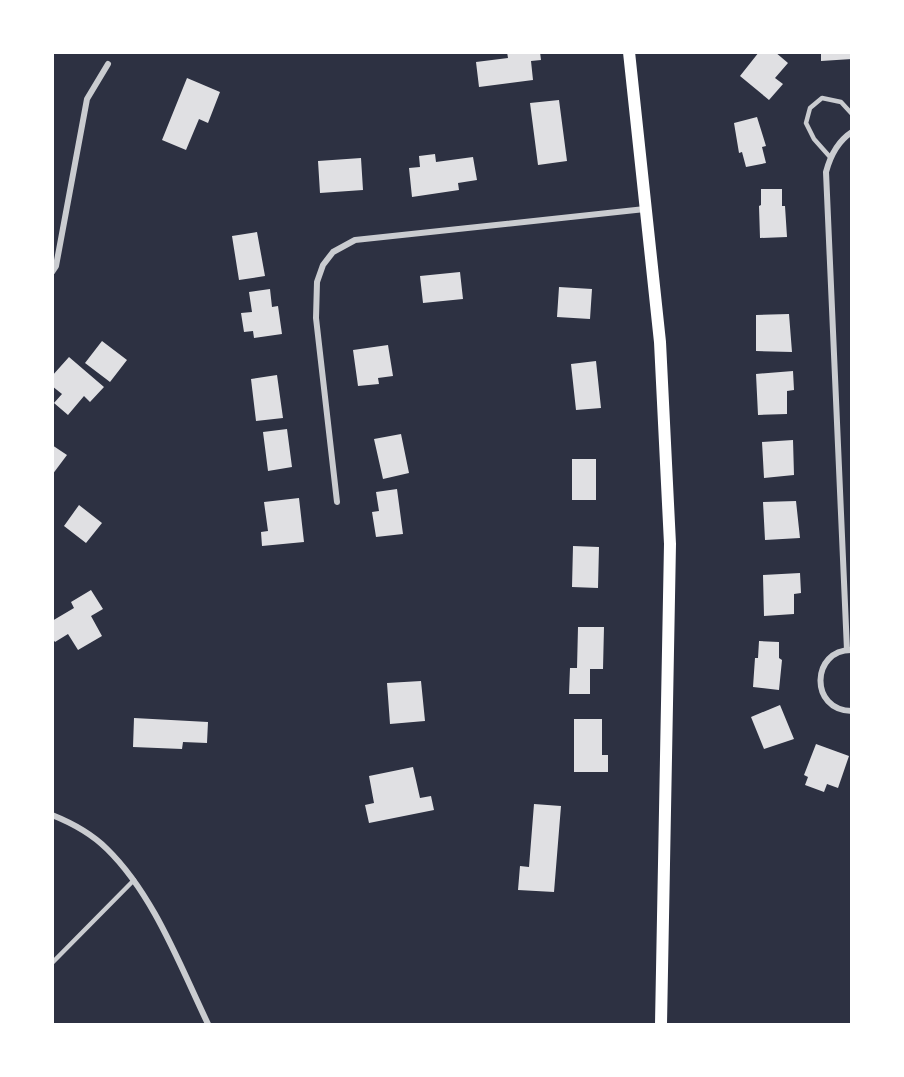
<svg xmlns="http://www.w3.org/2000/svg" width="904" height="1077" font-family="Quicksand,sans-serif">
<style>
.building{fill:#e0e0e3}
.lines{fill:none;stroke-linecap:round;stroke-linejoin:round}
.service{stroke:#caccd0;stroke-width:4.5}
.minor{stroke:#caccd0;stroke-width:6}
.secondary{stroke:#fff;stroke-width:12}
</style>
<rect width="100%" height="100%" fill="#2d3142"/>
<!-- building -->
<path class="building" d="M507,52H540L541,60L531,61L533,80L479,87L476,62L508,58Z
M759,52H775L788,63L775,78L783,84L769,100L740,76Z
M821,52H852V59L821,61Z
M187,78L220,92L208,123L199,119L186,150L162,140Z
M559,100L567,161L538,165L530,103Z
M757,117L766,146L762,147L766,163L746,167L742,152L739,153L734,123Z
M435,154L436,162L473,157L477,180L458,183L459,190L412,197L409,168L420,167L419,156Z
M361,158L363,190L320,193L318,161Z
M761,189H782V206H785L787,237L760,238L759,206L761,205Z
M257,232L265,276L239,280L232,236Z
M460,272L463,299L423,303L420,276Z
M559,287L592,289L590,319L557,317Z
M270,289L272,307L278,306L282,334L254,338L253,331L244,332L241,313L252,312L249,292Z
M789,314L792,352L756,351V315Z
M102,341L127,360L110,382L85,363Z
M388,345L393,376L378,378L379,384L358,386L353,350Z
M69,357L104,387L90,402L84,396L68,415L54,403L62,394L52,386V376Z
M596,361L601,408L576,410L571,364Z
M793,371L794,390L787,391V414L758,415L756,374Z
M277,375L283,418L256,421L251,379Z
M287,429L292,467L268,471L263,432Z
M401,434L409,473L383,479L374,439Z
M793,440L794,475L764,478L762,442Z
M52,445L67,455L52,475Z
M572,459H596V500H572Z
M397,489L403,534L376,537L372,512L379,511L376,492Z
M299,498L304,542L262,546L261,532L268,531L264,502Z
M796,501L800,538L765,540L763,502Z
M79,505L102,523L86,543L64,526Z
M573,546L599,547L598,588L572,587Z
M800,573L801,593L794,594V614L764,616L763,575Z
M91,590L103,609L91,616L102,636L78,650L68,634L55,642L52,638V621L74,608L71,602Z
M578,627H604L603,669H590V694H569L570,668H577Z
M759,641L779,642V658L782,660L779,690L753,687L755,658H758Z
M421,681L425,721L390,724L387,683Z
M780,705L794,739L764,749L751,717Z
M134,718L208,722L207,743L183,742L182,749L133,747Z
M574,719H602V755H608V772H574Z
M816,744L849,756L838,788L827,784L824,792L805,785L808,777L804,775Z
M413,767L420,798L431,796L434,810L369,823L365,805L374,803L369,776Z
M534,804L561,806L554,892L518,890L520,866L529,867Z"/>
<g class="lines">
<!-- service -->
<path class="service" d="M830,157L814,139L806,123L810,108L822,98L841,102L852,114
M52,963L134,880"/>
<!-- minor -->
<path class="minor" d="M52,272L56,266L87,99L108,64
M337,502L316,318L317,282L323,265L333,252L355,240L645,209
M847,650L826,172C830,157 838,141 852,132
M852,650C811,649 809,711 852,711
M52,815C72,823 92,834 107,849C154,895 180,966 208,1024"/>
<!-- secondary -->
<path class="secondary" d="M629,52L660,342L670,544L661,1024"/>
</g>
<!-- border -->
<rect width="904" height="1077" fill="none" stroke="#ffffff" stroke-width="108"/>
</svg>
